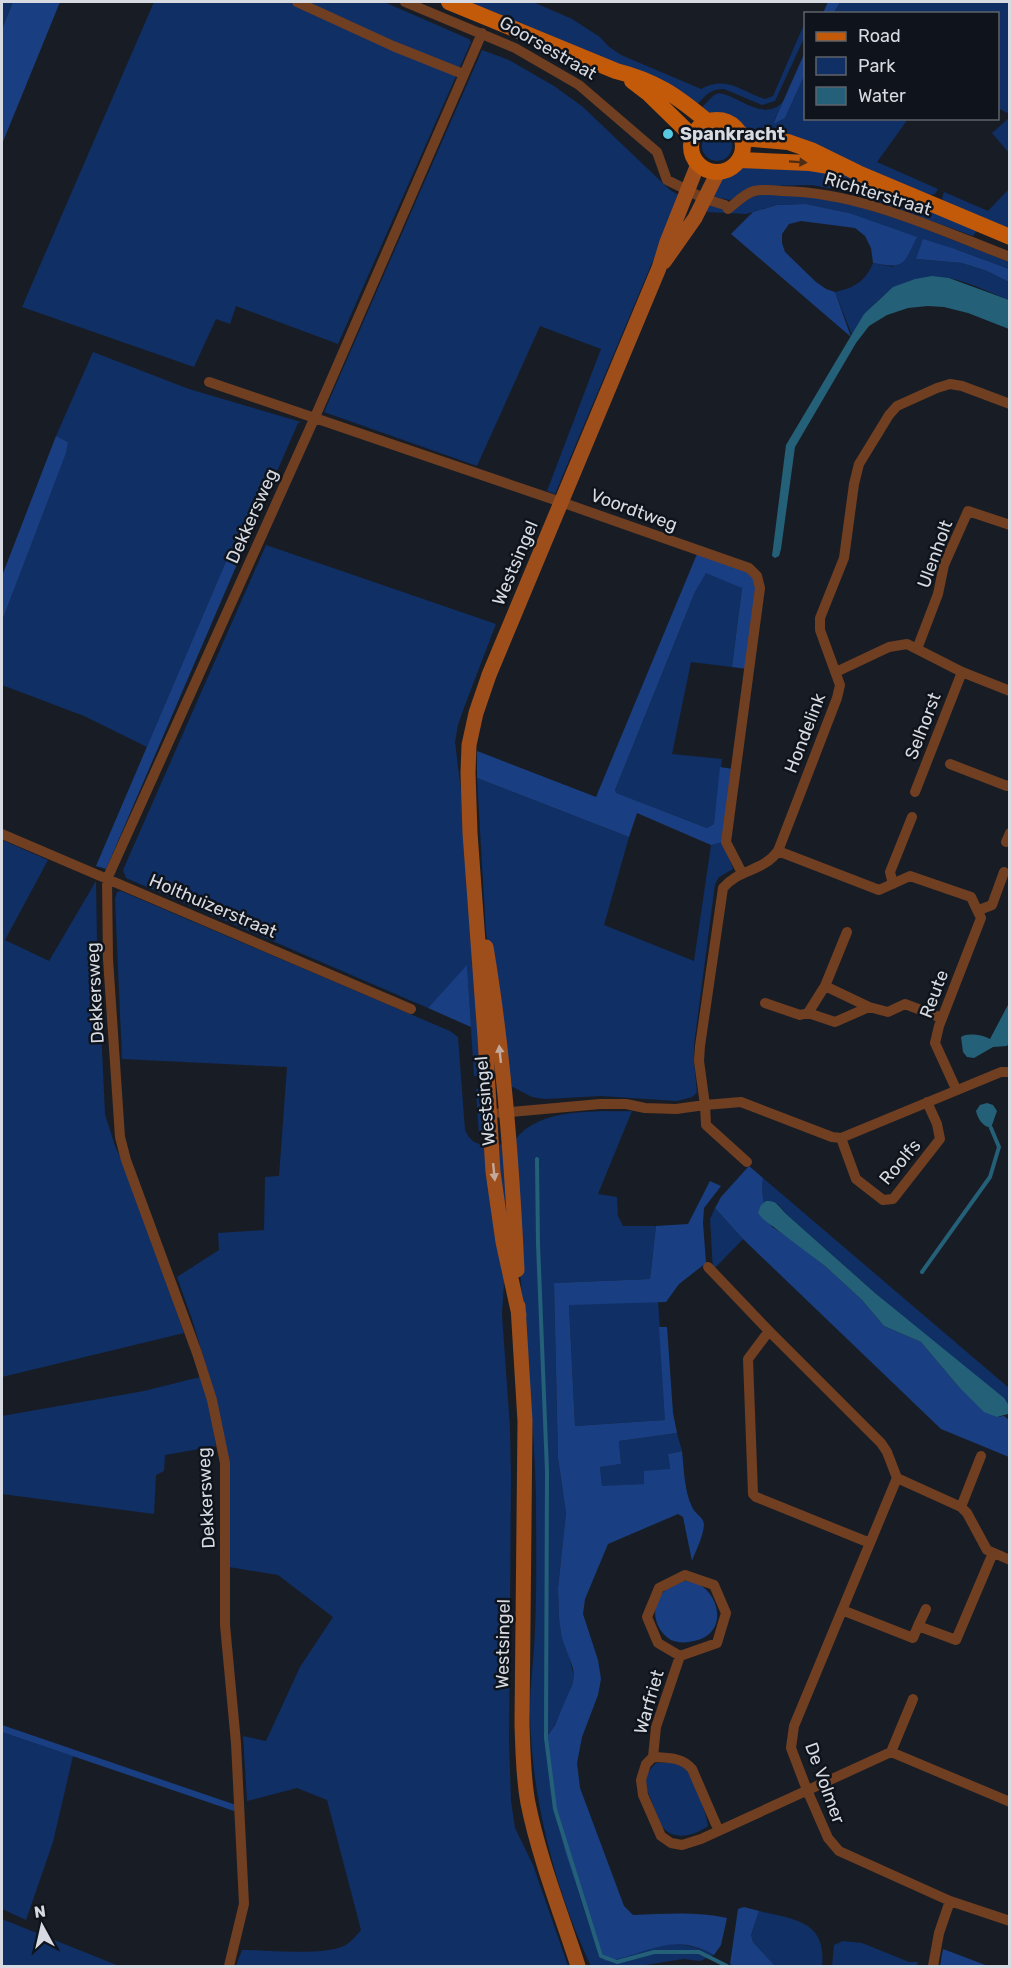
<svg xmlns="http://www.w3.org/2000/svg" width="1011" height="1968" font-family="Rubik,sans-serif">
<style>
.green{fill:#102f65}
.forest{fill:#193f82}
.water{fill:#246078}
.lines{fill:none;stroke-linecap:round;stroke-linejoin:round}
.stream{stroke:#246078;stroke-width:4}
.minor{stroke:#703e21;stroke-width:10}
.secondary{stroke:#9e4e1b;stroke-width:15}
.primary{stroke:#c25a0a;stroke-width:16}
.oneway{fill:#4e2c16}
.oneway2{fill:#c3a99b}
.poi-dot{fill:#56c9e0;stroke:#0f141c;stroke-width:2}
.labels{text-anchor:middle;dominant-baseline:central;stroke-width:5;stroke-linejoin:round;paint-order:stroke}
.street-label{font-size:18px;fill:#d7dae0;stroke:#0f141c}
.poi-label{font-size:18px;font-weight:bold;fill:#d7dae0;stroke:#0f141c;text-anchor:start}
</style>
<rect width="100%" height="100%" fill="#181d25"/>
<!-- green -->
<path class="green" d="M2,2H13L2,29Z
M154,2H384L469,39L471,42L338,344L236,306L230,324L216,319L194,367L22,307Z
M469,2H533L572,19L600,37L608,46L621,55L701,89C727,75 740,91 765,99L773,96L805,22V36L775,101L762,105L724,89C710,88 704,97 695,107Z
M840,2H1009V111L1007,113L998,108V14H834Z
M482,50L509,60L554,86L583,107L670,190L680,196L555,494L547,491L601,349L540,326L477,466L324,412Z
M805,74L806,118L908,119L877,162L938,189L935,194L931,195L745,130C730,112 718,117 699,110L714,95L719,93C741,97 763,122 783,102L773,123L785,118Z
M1009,118V153L992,133Z
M702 146a15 15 0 1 1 30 0a15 15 0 1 1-30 0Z
M742,166L834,170L978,229L973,236L868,198L839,190L812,185L762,186L730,200L710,196L722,175Z
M1009,189V229L944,202L942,198L944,192L988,211Z
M760,194L826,196L907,222L1009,262V269L955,249L916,259L962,263L987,271L1009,282V300C994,294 964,280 948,278C901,272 874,298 852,335L835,292C854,288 866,281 873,263L894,267L849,213L806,204L777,205L746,214L708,212L704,210L707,204L716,207Z
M93,352L189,389L301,422L298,423L259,513L249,509L147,747L84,716L2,685V621L66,452L68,442L56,436Z
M266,545L496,624L465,705L458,725L455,742L466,832L484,1075L474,1076L467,966L428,1008L126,878L123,870Z
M706,572L742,587L732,667L691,662L672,754L722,759L714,824L707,828L615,793V790L695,592Z
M477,778L629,837L604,925L694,961L711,845L723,842L733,869L719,877L715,884L694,1045V1062L697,1093L692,1097L677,1101L601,1096L545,1099L532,1097L509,1085L497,994L486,933Z
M2,840L48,860L5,940L49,961L96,881L97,944L105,1114L115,1146L126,1169L184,1333L2,1377Z
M121,891L450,1031L458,1037L465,1130C471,1142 475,1144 488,1145L505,1267L502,1314L510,1428L511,1477L509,1742L511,1801L515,1828L533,1865L568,1966H236L242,1950C267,1950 323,1956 344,1946C351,1942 356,1936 361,1930L327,1800L297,1788L247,1801L243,1736L266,1741L300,1667L333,1617L278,1575L229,1567L216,1399L192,1319L177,1277L219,1250L218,1233L264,1230L265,1177L279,1176L287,1067L122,1059L115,899L117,892Z
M485,1088L487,1137L479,1136L476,1089Z
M632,1111L598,1194L617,1197L618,1216L623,1226H656L650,1279L554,1283L558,1458L566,1513L558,1588L559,1618L574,1676C569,1698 559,1720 546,1738L557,1819L565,1852L598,1950C635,1947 680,1935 714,1955L700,1961L683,1959L639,1966H591C555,1890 531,1796 530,1712C530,1685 534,1657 535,1630C537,1585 536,1539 536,1494C534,1419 525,1345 520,1271C518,1227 517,1183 515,1140C539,1107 596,1112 632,1111Z
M505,1144L512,1254L494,1145Z
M763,1178L1009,1388V1410L1008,1404L875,1293L785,1213L778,1204L766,1201L764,1203L762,1190Z
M715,1208L743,1239L713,1270L710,1219Z
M658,1301L666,1420L575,1426L569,1304Z
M200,1377L210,1407L216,1446L165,1455L164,1471L156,1475L154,1514L2,1494V1416L144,1391Z
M677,1433L682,1451L668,1454L670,1469L644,1484L602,1487L600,1467L621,1464L619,1441Z
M2,1732L73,1756L53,1842L26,1920L2,1909Z
M656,1763C664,1762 677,1762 684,1768C694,1776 706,1813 708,1826C694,1836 672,1842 661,1825C657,1818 655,1810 652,1802C649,1795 645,1787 646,1779C647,1773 652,1767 656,1763Z
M759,1911C794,1919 827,1921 822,1966H775L753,1942L751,1935Z
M2,1919L119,1966H2Z
M843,1941L862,1943L909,1962H918L917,1966H832L834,1945Z"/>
<!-- forest -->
<path class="forest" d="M13,2H60L2,144V29Z
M828,2H840L834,13H823Z
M805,52V74L785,118L773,124Z
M806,204L849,213L917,237C903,265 905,269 873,263L871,248L865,236L855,228L801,221L789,224L782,234V243L785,252L816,282L826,289L835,292L851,337L731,234L753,212L777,205Z
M923,239L955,249L1009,269V282L987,271L962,263L916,259Z
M56,436L68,442L66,453L2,621V576Z
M249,508L259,513L106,869L96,866Z
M697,554L748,570L757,584L747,669L732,667L742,588L706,573L695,592L615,790L616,793L707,828L714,824L720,767L733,769L723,842L711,845L637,813L629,837L477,778V751L596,797Z
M467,965L471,1027L428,1008Z
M749,1166L763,1178L762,1190L764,1203L761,1205L772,1227L790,1238L825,1266L862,1300L884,1326L921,1342L958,1386L997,1417L1004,1416L1009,1420V1457L941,1429L743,1239L715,1208L721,1197Z
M710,1181L721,1186L704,1208L703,1223L706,1263L679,1284L666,1302L569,1305L575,1426L665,1420L659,1327H667L673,1413L677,1433L619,1441L621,1464L600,1467L602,1486L644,1484V1471L670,1469L668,1454L682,1451C684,1469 684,1490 692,1507C695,1514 704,1517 704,1525C703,1537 696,1550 692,1561L683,1517L678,1514L608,1544L585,1599L583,1614L598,1660L601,1679L598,1695L582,1737L577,1763L580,1788L624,1906L633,1915C665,1914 696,1911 727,1918L721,1945L714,1955C670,1930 647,1956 605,1961L598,1950L565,1852L557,1819L547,1751L546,1738L555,1725L572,1685L574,1676L573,1668L562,1638L559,1618L558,1588L566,1513L558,1458L554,1283L650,1279L656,1226L688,1224Z
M684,1581C718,1580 733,1634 694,1641C686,1643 678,1643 671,1640C656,1631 650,1611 660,1596C666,1588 675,1585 684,1581Z
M2,1725L236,1805L237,1812L2,1732Z
M744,1907L759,1911L751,1935L753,1942L775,1966H735L730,1964L738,1909Z
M943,1949L988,1966H940Z"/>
<!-- water -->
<path class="water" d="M932,276L949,278L1009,300V329L968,313L944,307L928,306L908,308L887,315L869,326L856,343L795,447L781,549L779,556L775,558L772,556L786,445L864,314L893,287L915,279Z
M1009,1003V1043L1007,1046L993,1047L974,1058L967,1057L963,1052L961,1037C967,1032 984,1035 990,1039Z
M987,1103L993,1105L997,1111L991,1128C982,1126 978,1119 976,1111L980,1105Z
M766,1201C776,1200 779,1206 785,1213L875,1293L1004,1398L1008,1404V1414L997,1417L984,1412L958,1386L921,1342L884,1326L862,1300L825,1266L763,1219L758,1213L761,1205Z"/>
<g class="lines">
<!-- stream -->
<path class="stream" d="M537,1159L538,1244L547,1471L546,1738L555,1809L601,1956L617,1962L654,1952H699L727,1966
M922,1272L990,1177L999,1147L991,1128"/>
<!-- minor -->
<path class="minor" d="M297,2L393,46L463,74
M405,2L515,48L579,85L657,152L667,180L705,199L725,205L728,209C736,203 745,193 754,191C763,189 773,190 782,191C860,192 937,229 1010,257
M209,382L561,502L749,568L757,576L760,588L726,842L742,873
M1010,404L962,386L950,384L937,388L897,406L889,415L859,464L854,484L844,558L820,618V630L840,685L837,698L778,851C763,872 740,868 723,888L700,1046L699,1061L705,1105L741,1102L832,1137L841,1138L1001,1072H1010
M917,649L938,594L944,565L968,511L1010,525
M836,672L889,647L907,644L962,672L1010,691
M950,764L1007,786L1010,785
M915,792L962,672
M2,834L411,1009
M1006,842L1010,833
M778,851L879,890L910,876L971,897L981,918L939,1026L935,1043L956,1089
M893,884L890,872L912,817
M979,910L992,905L1004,872
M825,986L869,1007L888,1012L905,1004L942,1018
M765,1003L800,1015L808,1013L835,1022L869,1007
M808,1013L825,986L847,932
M500,1113L600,1104H626L645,1108L676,1109L705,1105L706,1125L747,1162
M841,1138L856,1179L883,1200L893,1199L940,1139L937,1124L927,1102
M708,1267L769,1331L881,1443L887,1452L897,1478L794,1726L791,1748L807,1790L828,1838L839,1851L950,1901L1010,1921
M769,1331L748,1359L753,1494L756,1497L870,1543
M897,1478L961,1507L967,1513L987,1550L1010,1560
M961,1507L981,1456
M685,1575L714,1585L726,1613L717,1643L680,1656L658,1643L647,1617L659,1588Z
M842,1610L913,1638L918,1626L956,1640L993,1553
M918,1626L926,1609
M680,1656L656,1727L653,1757L646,1764L641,1780L643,1795L661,1836L671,1843L682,1845L701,1839L891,1752L913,1699
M891,1752L1010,1802
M653,1757C668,1758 682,1757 692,1769L718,1829
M229,1966L244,1904L236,1743L225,1625V1463L212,1400L197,1353L126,1160L120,1137L108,959L107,879L315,417L482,33
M933,1966L939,1933L950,1901"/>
<!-- secondary -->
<path class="secondary" d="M664,262L695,218L718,172
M486,947C504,1054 512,1162 517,1270
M518,1306L525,1421L522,1724C523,1751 523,1777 528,1803C539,1858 561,1913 578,1966
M519,1315L503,1242L493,1172L485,1037L470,833L468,773L469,745L476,713L489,675L659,268L667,242L698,164"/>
<!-- primary -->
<path class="primary" d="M449,2L616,71C656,81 677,96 708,122
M632,81L649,94L693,137
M691 146a26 26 0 1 1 52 0a26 26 0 1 1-52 0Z
M743,138L788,142L811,150L858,173L1010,237
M740,160L810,163L835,167"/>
</g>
<!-- one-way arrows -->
<defs><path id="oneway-solid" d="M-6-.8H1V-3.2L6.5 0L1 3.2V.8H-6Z" transform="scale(1.5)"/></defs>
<use class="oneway" href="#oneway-solid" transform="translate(798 162) rotate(4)"/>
<g class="oneway2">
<use href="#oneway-solid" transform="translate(500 1054) rotate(-96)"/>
<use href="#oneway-solid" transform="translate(494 1172) rotate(84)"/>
</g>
<!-- markers -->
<circle class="poi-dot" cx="668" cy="134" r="6"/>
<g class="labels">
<!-- street labels -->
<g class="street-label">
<text transform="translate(548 48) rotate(30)">Goorsestraat</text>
<text transform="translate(878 194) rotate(17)">Richterstraat</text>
<text transform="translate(634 510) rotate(20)">Voordtweg</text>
<text transform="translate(252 516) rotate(-66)">Dekkersweg</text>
<text transform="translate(935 554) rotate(-70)">Ulenholt</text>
<text transform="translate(515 563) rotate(-67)">Westsingel</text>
<text transform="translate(923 726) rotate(-69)">Selhorst</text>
<text transform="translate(805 733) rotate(-69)">Hondelink</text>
<text transform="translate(213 906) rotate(23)">Holthuizerstraat</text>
<text transform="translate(95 993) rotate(-93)">Dekkersweg</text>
<text transform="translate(934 994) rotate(-69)">Reute</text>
<text transform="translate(485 1101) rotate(-95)">Westsingel</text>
<text transform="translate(900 1162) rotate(-50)">Roolfs</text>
<text transform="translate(206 1498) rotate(-93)">Dekkersweg</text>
<text transform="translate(503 1644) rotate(-89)">Westsingel</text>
<text transform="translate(649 1702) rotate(-74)">Warfriet</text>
<text transform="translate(825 1783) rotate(70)">De Volmer</text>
</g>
<!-- poi labels -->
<g class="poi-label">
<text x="680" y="134">Spankracht</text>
</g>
</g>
<!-- border -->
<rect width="1011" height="1968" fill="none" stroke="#d7dae0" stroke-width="6"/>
<!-- legend -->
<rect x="804" y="12" width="195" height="108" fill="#0f141c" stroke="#5f636a" stroke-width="1.5"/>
<rect x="816" y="32" width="30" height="9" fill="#c25a0a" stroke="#5f636a" stroke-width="1.5"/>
<text x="858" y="42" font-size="18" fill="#d7dae0">Road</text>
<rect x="816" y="57" width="30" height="18" fill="#102f65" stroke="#5f636a" stroke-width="1.5"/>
<text x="858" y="72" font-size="18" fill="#d7dae0">Park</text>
<rect x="816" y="87" width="30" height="18" fill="#246078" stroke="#5f636a" stroke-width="1.5"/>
<text x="858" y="102" font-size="18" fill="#d7dae0">Water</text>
<!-- north arrow -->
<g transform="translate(42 1926) rotate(352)" stroke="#0f141c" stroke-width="4.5" paint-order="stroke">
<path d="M0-4.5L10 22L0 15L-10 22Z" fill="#d7dae0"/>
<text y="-9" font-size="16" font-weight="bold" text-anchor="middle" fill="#d7dae0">N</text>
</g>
</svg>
